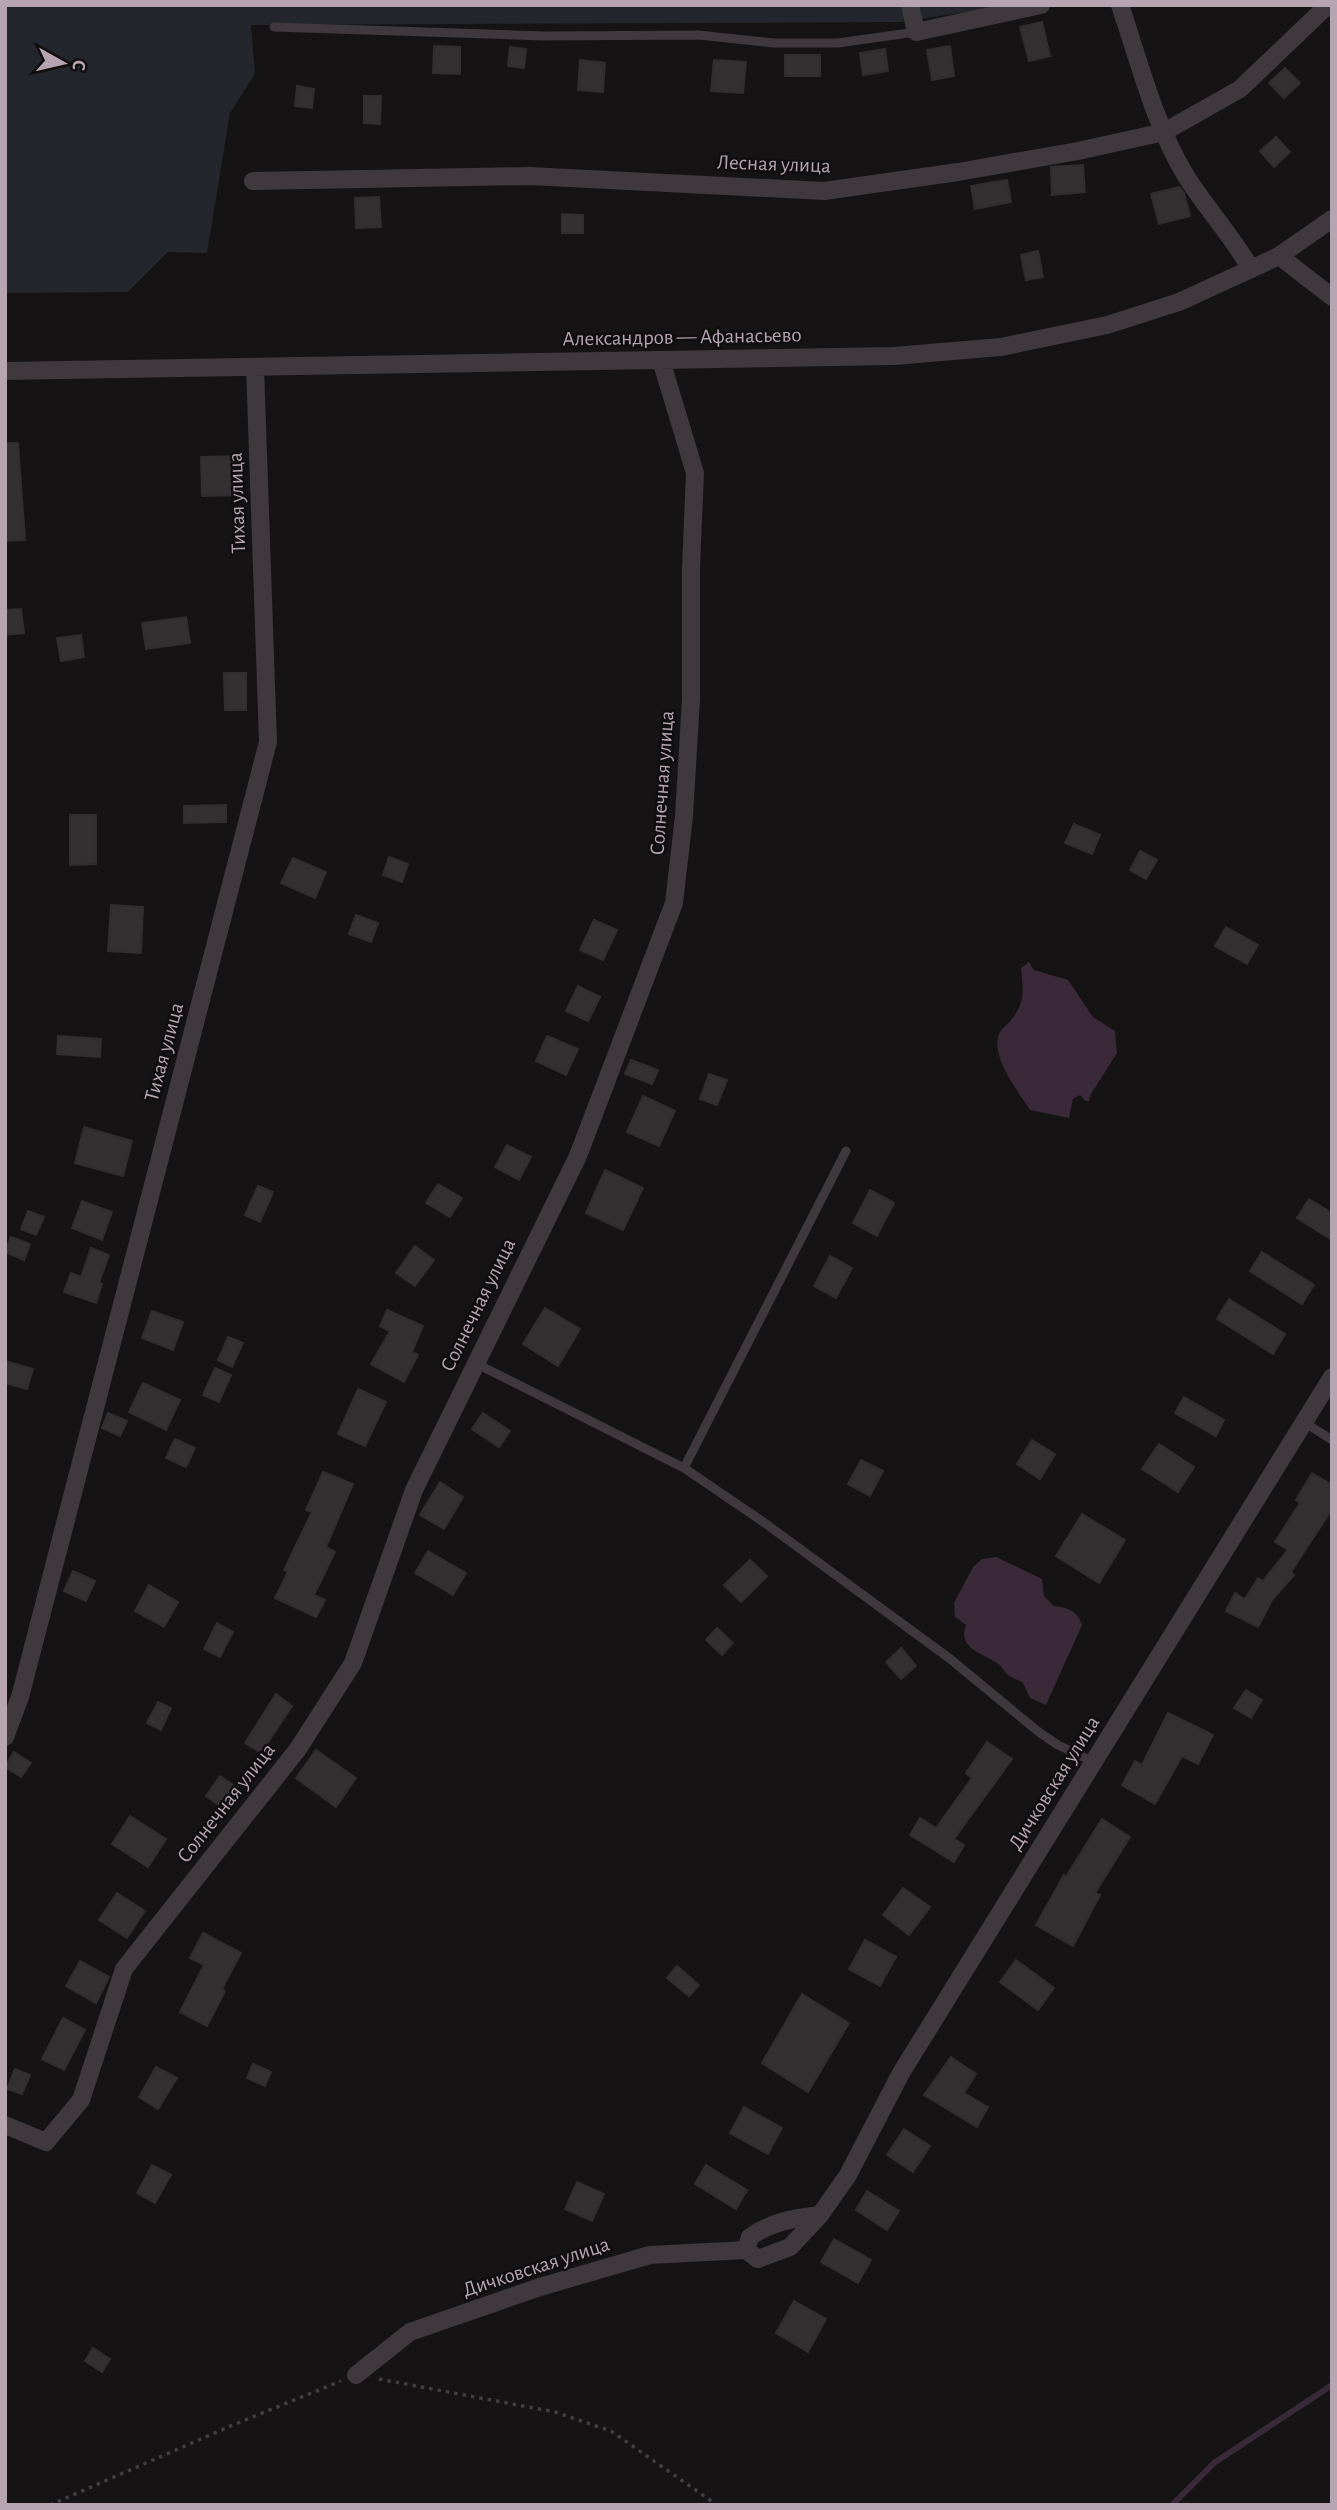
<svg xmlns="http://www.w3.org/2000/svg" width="1337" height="2510" font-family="'Alegreya Sans',sans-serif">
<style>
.green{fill:#23262d}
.water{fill:#392939}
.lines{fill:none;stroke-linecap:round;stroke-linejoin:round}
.stream{stroke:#392939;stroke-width:6}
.building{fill:#343032;stroke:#312d2f;stroke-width:2}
.path{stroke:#433c41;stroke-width:3.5;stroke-dasharray:3.5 5;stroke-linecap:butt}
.lane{stroke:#3f383c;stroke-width:9}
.street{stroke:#3f383c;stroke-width:18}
.labels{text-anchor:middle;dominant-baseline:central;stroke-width:5;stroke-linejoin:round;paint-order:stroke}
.street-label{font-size:21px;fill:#b6a4b1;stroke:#100e0f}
</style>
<rect width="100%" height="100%" fill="#151314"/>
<!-- green -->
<path class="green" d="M5,5H1012L901,22L251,25L255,74L230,113L207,253L168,252L128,292L5,293Z"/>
<!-- water -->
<path class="water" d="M1029,962L1034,970L1068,980L1093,1017L1115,1031L1117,1053L1091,1094L1089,1101H1085L1080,1095L1073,1099L1069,1118L1030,1110C1019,1093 992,1058 998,1037C1000,1029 1006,1026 1011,1020C1026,1001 1023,990 1021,968Z
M996,1557L1042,1579L1044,1596L1054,1606C1068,1608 1077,1610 1082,1625L1046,1705L1030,1698L1023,1683C1019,1680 1012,1678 1008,1675C1004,1672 1002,1666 997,1663C982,1653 957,1648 966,1625L955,1617L954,1603L973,1567L982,1559Z"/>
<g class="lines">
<!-- stream -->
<path class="stream" d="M1172,2505L1214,2463L1332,2385"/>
</g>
<!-- building -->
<path class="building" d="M1042,22L1050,56L1029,61L1020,27Z
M434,46L460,47V74L433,73Z
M950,46L954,76L932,80L927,50Z
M510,47L526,49L524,68L508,66Z
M885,49L888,71L863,75L860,53Z
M785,55H820V76H785Z
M580,60L605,63L603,92L578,90Z
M714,60L746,62L743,93L711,91Z
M1285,68L1300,83L1284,98L1269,83Z
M297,86L314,89L312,108L295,106Z
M364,96H381L380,124L364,123Z
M1276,137L1290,152L1274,167L1260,151Z
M1083,165L1085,192L1052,195L1051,167Z
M1007,180L1011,202L975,209L971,186Z
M1179,187L1184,193L1190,216L1159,224L1151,194Z
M379,197L381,227L356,228L355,198Z
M562,214L583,215V233H562Z
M1038,251L1043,277L1026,280L1021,255Z
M5,443H18L25,540L5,541Z
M243,456L244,495L202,496L201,457Z
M21,609L24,633L5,635V610Z
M186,617L190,643L146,649L142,623Z
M81,635L84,657L61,661L57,638Z
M224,673H246V710H225Z
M226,805V822L184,823V806Z
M70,815H96V864L70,865Z
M1074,824L1100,835L1092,854L1065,843Z
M1140,851L1157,860L1146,879L1130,870Z
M389,857L408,864L402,882L383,875Z
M293,858L326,872L315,898L281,883Z
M111,905L143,907L141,953L108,951Z
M356,915L378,923L371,942L349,934Z
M594,920L617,930L603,960L580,950Z
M1226,927L1258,945L1247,964L1215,946Z
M578,986L600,997L588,1021L566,1011Z
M58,1036L101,1039L100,1057L57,1054Z
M547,1036L578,1049L566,1075L536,1061Z
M631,1060L658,1070L652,1084L625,1074Z
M709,1074L727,1080L717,1105L700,1099Z
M643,1096L675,1111L659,1146L627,1132Z
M84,1127L132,1141L123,1176L75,1163Z
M507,1145L531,1157L519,1180L495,1167Z
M605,1170L643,1188L623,1230L586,1213Z
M438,1184L462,1198L450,1217L426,1203Z
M258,1186L273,1192L260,1222L245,1215Z
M870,1190L894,1203L877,1236L853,1223Z
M1309,1199L1332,1213V1240L1297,1218Z
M82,1201L112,1212L102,1240L72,1228Z
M28,1211L44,1217L36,1235L21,1229Z
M11,1237L30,1244L24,1260L5,1252Z
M415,1246L434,1260L415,1286L396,1273Z
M91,1248L109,1255L99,1283L102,1284L96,1303L64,1292L71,1273L81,1277Z
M1262,1252L1314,1285L1302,1304L1250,1271Z
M830,1256L852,1268L836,1298L814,1286Z
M1229,1299L1285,1334L1273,1354L1217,1319Z
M545,1308L580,1329L558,1366L523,1344Z
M387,1310L423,1326L412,1352L418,1355L404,1382L371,1364L390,1331L380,1326Z
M152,1311L183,1322L173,1350L142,1338Z
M228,1337L243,1343L232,1367L218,1360Z
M5,1361L33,1369L27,1389L5,1383Z
M215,1368L231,1375L219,1402L203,1395Z
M143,1383L180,1400L166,1430L129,1412Z
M358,1389L386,1402L365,1446L338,1434Z
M1184,1397L1224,1420L1216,1436L1175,1413Z
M108,1413L127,1421L120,1436L102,1428Z
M483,1413L510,1431L499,1447L472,1429Z
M175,1439L195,1448L186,1467L166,1458Z
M1032,1440L1055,1454L1040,1479L1017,1464Z
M1159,1444L1194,1467L1178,1492L1142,1469Z
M861,1460L883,1471L870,1496L848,1484Z
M323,1472L353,1484L326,1547L335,1552L314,1595L325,1600L316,1617L275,1598L288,1572L284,1570L312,1512L306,1510Z
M1312,1473L1332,1485V1509L1291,1572L1294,1575L1272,1600L1258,1627L1226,1611L1235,1593L1245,1599L1258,1578L1263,1581L1288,1550L1275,1542L1300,1503L1296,1500Z
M440,1482L463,1497L444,1529L420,1515Z
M1082,1514L1125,1540L1099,1583L1056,1556Z
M428,1551L466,1573L453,1595L415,1573Z
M750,1560L767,1576L741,1602L724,1585Z
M73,1571L95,1581L86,1601L64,1591Z
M149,1585L178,1602L164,1627L135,1611Z
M217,1623L233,1632L220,1657L204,1649Z
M717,1628L733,1643L722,1655L706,1640Z
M901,1648L916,1666L901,1679L886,1662Z
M1246,1690L1262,1700L1251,1718L1234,1708Z
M276,1694L292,1706L261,1753L245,1743Z
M158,1702L171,1708L161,1730L147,1723Z
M1168,1713L1213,1735L1198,1764L1182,1756L1155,1804L1122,1785L1135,1761L1142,1765Z
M987,1742L1012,1759L954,1839L964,1845L954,1862L910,1835L920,1818L936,1828L972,1778L966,1773Z
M316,1750L356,1778L336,1807L296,1778Z
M14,1752L31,1763L21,1777L5,1767Z
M220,1776L241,1791L227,1811L206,1796Z
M130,1816L166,1839L148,1867L112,1844Z
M1102,1819L1130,1837L1095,1893L1100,1895L1073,1946L1036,1925L1064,1875L1066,1877Z
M903,1888L930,1907L909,1935L883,1915Z
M117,1893L145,1911L127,1938L99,1920Z
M203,1933L241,1953L222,1989L225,1991L207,2026L180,2012L204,1965L190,1958Z
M865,1940L896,1957L880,1986L849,1969Z
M1016,1960L1054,1988L1038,2010L1000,1982Z
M80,1961L109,1977L96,2003L66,1986Z
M677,1966L699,1985L689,1996L667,1978Z
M802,1994L849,2023L808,2092L762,2063Z
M63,2018L85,2030L64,2070L42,2059Z
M951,2057L976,2074L964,2093L988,2107L977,2127L924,2095Z
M253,2064L271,2072L265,2086L247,2078Z
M156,2067L177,2078L158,2109L139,2097Z
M15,2069L30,2075L22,2094L7,2089Z
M744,2107L782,2128L768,2154L730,2133Z
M904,2129L930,2146L913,2172L887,2155Z
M152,2165L171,2175L155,2203L137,2193Z
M706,2165L747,2190L736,2209L695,2184Z
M577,2182L604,2194L592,2221L565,2209Z
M867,2191L899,2211L887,2230L856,2210Z
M834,2239L871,2260L858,2283L821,2262Z
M794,2301L826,2319L808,2352L776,2333Z
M93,2348L110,2359L102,2372L85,2361Z"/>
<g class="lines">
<!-- path -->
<path class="path" d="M379,2379L555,2412L611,2431L717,2505
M50,2505L233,2425L341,2381"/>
<!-- lane -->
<path class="lane" d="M274,27L544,36L699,35L773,43H838L916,32
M475,1363L684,1468L762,1521L949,1658L1040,1733L1058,1745L1094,1762
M1304,1422L1332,1440
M684,1468L846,1151"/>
<!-- street -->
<path class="street" d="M910,5L916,32L1041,5
M1120,5C1139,61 1155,126 1186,176C1206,208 1232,236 1251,269
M253,181L530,176L824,191L958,172L1078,151L1164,132L1240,89L1328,5
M1279,256L1332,297
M5,371L894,356L1001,347L1107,325L1179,302L1251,269L1279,256L1332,219
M5,1737L20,1697L268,742L255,367
M5,2125L46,2142L81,2100L124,1969L298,1749L353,1663L414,1490L578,1156L674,903L684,816L691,699V568L695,473L661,360
M820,2215C794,2218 771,2222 750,2237L746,2250L758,2259L790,2247L820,2215L848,2175L901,2073L1332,1377
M356,2375L410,2332L540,2287L650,2255L746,2250"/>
</g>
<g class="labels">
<!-- street labels -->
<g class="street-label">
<text transform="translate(774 164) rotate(2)">Лесная улица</text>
<text transform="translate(682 337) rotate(-1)">Александров — Афанасьево</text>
<text transform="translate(237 503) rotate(-92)">Тихая улица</text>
<text transform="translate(662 783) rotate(-86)">Солнечная улица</text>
<text transform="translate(164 1052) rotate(-75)">Тихая улица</text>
<text transform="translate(478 1305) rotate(-64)">Солнечная улица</text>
<text transform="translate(1054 1783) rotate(-58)">Дичковская улица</text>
<text transform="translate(226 1803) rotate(-52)">Солнечная улица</text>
<text transform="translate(536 2267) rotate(-18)">Дичковская улица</text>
</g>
</g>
<!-- border -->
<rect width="1337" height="2510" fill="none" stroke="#b6a4b1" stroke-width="14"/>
<!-- north arrow -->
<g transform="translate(63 63) rotate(98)" stroke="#100e0f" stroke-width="5" paint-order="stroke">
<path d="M0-5L12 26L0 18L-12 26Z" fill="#b6a4b1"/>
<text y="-10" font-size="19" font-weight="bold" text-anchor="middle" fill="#b6a4b1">С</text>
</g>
</svg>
